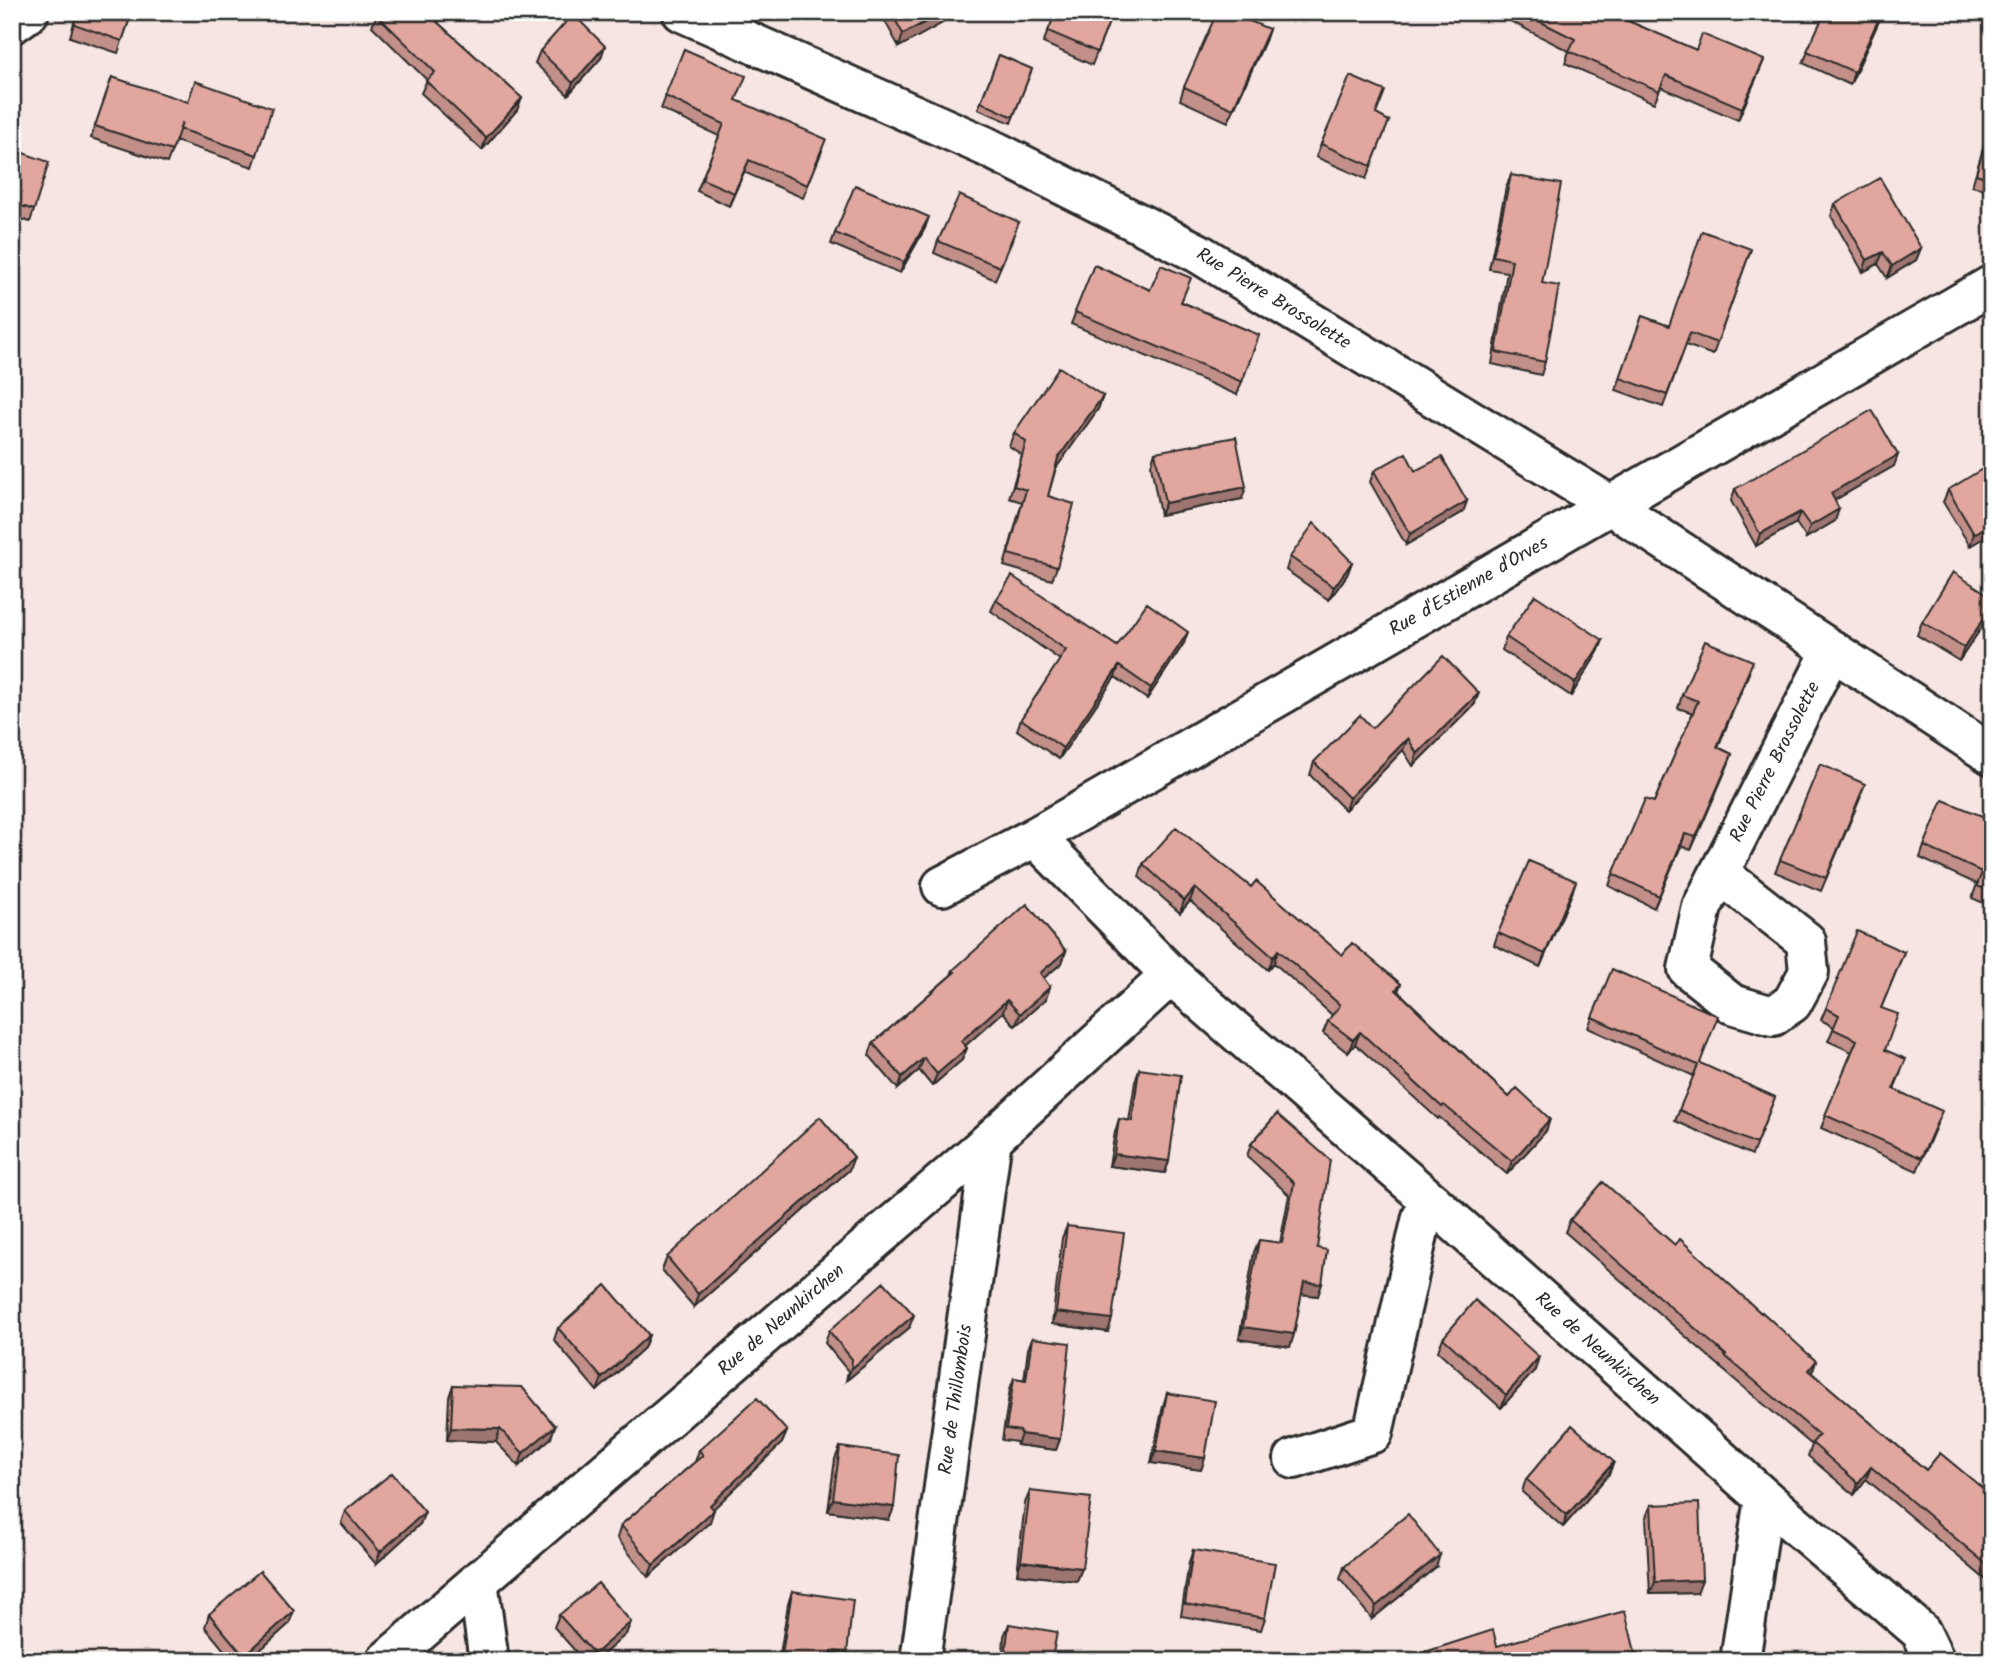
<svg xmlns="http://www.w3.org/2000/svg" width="2004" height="1673" font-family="Kalam,sans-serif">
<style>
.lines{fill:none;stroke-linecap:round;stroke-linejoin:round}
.minor-casing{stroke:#2b2b2b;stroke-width:44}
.minor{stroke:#fff;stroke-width:38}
.wall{fill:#c29088;stroke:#2b2b2b;stroke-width:2}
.shaded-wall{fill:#9e756f;stroke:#2b2b2b;stroke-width:2}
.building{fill:#e1a79e;stroke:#2b2b2b;stroke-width:2}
.labels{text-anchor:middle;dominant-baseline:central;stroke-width:5;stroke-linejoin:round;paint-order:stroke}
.street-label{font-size:19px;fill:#2b2b2b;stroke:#fff}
</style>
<rect width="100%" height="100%" fill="#f6e5e2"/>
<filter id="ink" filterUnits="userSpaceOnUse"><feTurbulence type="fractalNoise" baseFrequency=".0143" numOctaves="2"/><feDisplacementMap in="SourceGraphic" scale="14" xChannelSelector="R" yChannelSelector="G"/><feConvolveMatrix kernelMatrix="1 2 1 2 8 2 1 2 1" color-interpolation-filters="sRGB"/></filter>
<g filter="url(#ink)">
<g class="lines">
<defs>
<g id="minor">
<path id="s1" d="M682,12L985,146L1198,253L1610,505L1992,755"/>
<path d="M12,24L29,12"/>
<path id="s2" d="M1035,837L1171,975L1432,1202L1764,1498L1740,1661"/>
<path id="s3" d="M1719,873L1806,941L1809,972L1792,1003L1773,1016L1732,1004L1688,969L1702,907L1832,650"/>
<path id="s4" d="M942,886L1035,837L1992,285"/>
<path d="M1294,1459L1373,1433L1422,1217L1432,1202"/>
<path d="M1764,1498L1921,1632L1935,1661"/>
<path d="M478,1581L489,1661"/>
<path id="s5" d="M386,1661L992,1139L1171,975"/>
<path id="s6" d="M920,1661L992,1139"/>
</g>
</defs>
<!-- minor casing -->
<use href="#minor" class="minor-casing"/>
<!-- minor -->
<use href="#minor" class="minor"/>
</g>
<!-- wall -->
<path class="wall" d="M77,12H132L118,53L70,37Z
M378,12H443L438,23L522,98L517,110L482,150L421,93L427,80L372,26Z
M880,12H947L944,22L899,47Z
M1113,12L1092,65L1043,43L1048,31Z
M1515,12H1607L1696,50L1764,60L1738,120L1661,87L1654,103L1565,63L1569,51L1512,22Z
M1825,12H1883L1850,85L1803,63Z
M1269,29L1265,41L1228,122L1180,100L1184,87Z
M684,49L737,101L822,151L803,198L744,172L729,206L697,191L719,136L661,109Z
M540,51L601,58L568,95L535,63Z
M999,55L1032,69L1011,123L978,109Z
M112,77L257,155L253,167L175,141L176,139L167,163L91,138Z
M1992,118V191L1972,186Z
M1389,121L1366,179L1316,157L1321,144Z
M12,149L34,210L30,222L12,216Z
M1511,175L1545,362L1541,375L1492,364L1507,272L1489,269L1506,187Z
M1835,204L1921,248L1916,260L1887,278L1878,264L1863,272L1831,216Z
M925,228L900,273L831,244L835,233Z
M1015,234L995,280L934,253L938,241Z
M1751,249L1713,355L1686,345L1663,407L1616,390L1642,316L1669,326Z
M1094,265L1150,290L1182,302L1259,335L1237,395L1071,324Z
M1103,396L1098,409L1056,468L1048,496L1057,567L1052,580L1004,566L1022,502L1009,498L1022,455L1009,446L1014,433Z
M1155,452L1242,499L1160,515L1151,465Z
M1894,466L1835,500V521L1806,538L1796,523L1756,546L1731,501L1735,489Z
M1374,471H1415L1467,501L1463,512L1406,545L1370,482Z
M1948,490L1992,533L1970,546L1943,502Z
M1290,557L1352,562L1347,575L1329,600L1286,570Z
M996,600L1117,646L1184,643L1147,699L1115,677L1059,759L1017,730L1021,719L1060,660L991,611Z
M1992,612L1959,661L1917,635L1922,622Z
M1506,637L1603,640L1598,652L1571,696L1502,650Z
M1749,673L1718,747L1732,754L1727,767L1691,850L1681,846L1654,908L1609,886L1613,874L1654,802L1693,713L1678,708L1682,695Z
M1474,705L1413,766L1403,750L1345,810L1310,775L1314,762L1372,728Z
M1861,796L1821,891L1775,872L1780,860Z
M1992,820V907L1972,898L1977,884L1920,858L1924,846Z
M1143,864L1251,887L1342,955L1401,984L1398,991L1509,1097L1550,1119L1546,1131L1507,1174L1439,1117L1438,1119L1355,1044L1348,1053L1323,1033L1328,1021L1332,1015L1274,963L1268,970L1190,901L1180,913L1139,877Z
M1572,893L1540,967L1494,945L1498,933Z
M1066,951L1062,963L1044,978L1046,999L1015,1026L1003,1012L965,1046L967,1048L962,1060L932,1086L919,1070L898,1089L869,1055L873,1043L951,975L953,970Z
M1904,952L1881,1008L1885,1050L1901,1072L1894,1089L1937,1124L1917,1171L1821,1128L1852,1052L1828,1041L1834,1027L1821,1020L1826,1008Z
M1592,1017L1775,1097L1752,1155L1675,1121L1694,1076L1588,1028Z
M1139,1069L1169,1161L1165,1173L1109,1166L1115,1132L1119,1119L1129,1121L1135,1082Z
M1277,1114L1317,1248L1318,1296L1301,1294L1294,1334L1290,1347L1239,1339L1254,1252L1259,1240L1280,1243L1289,1195L1247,1156L1251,1144Z
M849,1170L694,1307L662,1270L667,1257Z
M1570,1220L1675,1245L1761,1313L1816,1361L1812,1373L1926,1470L1992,1496V1585L1866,1479L1854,1495L1808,1456L1812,1445L1721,1368V1367L1565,1232Z
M1067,1226L1108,1332L1052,1324L1062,1238Z
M558,1328L649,1335L644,1348L597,1391L554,1340Z
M909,1328L846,1381L848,1371L825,1343L829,1331Z
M1032,1338L1060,1439L1056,1450L1017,1445L1016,1442L1002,1440L1010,1389L1014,1378L1024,1380L1028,1349Z
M1443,1338L1535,1370L1501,1408L1438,1351Z
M453,1385L551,1438L519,1466L496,1442L447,1440L449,1397Z
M1167,1393L1205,1458L1201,1470L1151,1463L1163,1406Z
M787,1431L782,1443L713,1509L710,1522L648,1577L617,1538L621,1525L695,1462L699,1450Z
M840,1447L894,1507L889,1520L828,1511L835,1459Z
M1609,1474L1563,1527L1522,1492L1526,1479Z
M1030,1491L1082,1568L1077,1581L1017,1574L1025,1503Z
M1651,1505L1697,1593L1650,1594L1646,1517Z
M345,1511L420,1524L376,1564L341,1523Z
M1193,1550L1265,1618L1261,1630L1181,1616L1189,1562Z
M1344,1567H1436L1372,1619L1340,1579Z
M792,1591L844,1661H779L788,1604Z
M209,1614L289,1624L248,1661H233L205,1627Z
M559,1615L626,1634L596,1661H584L554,1627Z
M1009,1624L1052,1659L1061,1661H992L995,1652L1003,1653L1004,1636Z
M1425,1652L1427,1661H1422Z"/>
<!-- shaded-wall -->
<path class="shaded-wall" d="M441,12H443L440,20L430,32L435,20Z
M944,12H947L944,22L899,47L903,34Z
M1882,12H1883L1850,85L1854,72Z
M1269,29L1265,41L1228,122L1233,109Z
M605,46L601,58L568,95L573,83Z
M1764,60L1759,72L1738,120L1742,108Z
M522,98L517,110L482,150L486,138Z
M749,160L744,172L729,206L734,193Z
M929,217L925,228L900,273L904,262Z
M1921,248L1916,260L1887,278L1892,266Z
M1883,252L1878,264L1863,272L1867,260Z
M1103,396L1098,409L1054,471L1058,458Z
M1898,455L1894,466L1826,505L1831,493Z
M1246,487L1242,499L1160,515L1165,503Z
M1467,501L1463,512L1406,545L1410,534Z
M1839,509L1835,521L1806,538L1810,526Z
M1800,512L1796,523L1756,546L1760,534Z
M1992,523V533L1970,546L1974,534Z
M1352,562L1347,575L1329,600L1334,587Z
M1992,606V612L1959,661L1964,648Z
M1188,632L1184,643L1147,699L1151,688Z
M1603,640L1598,652L1571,696L1575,683Z
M1119,666L1115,677L1059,759L1063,748Z
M1479,693L1474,705L1413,766L1417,754Z
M1408,738L1403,750L1345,810L1349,798Z
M1732,754L1727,767L1691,850L1696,837Z
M1685,834L1681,846L1654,908L1659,896Z
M1576,881L1572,893L1540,967L1545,954Z
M1195,888L1190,901L1180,913L1184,901Z
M1278,950L1274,963L1268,970L1273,957Z
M1066,951L1062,963L1035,985L1040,973Z
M1050,987L1046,999L1015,1026L1020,1014Z
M1007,1000L1003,1012L957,1053L961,1041Z
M1360,1032L1355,1044L1348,1053L1353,1040Z
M967,1048L962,1060L932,1086L937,1074Z
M924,1058L919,1070L898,1089L902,1077Z
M1550,1119L1546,1131L1507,1174L1512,1161Z
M1114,1154L1169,1161L1165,1173L1109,1166Z
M854,1157L849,1170L694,1307L698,1294Z
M1304,1282L1322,1284L1318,1296L1299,1294Z
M1056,1312L1112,1319L1108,1332L1052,1324Z
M914,1315L909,1328L846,1381L851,1369Z
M1243,1327L1294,1334L1290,1347L1239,1339Z
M649,1335L644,1348L597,1391L602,1378Z
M1539,1357L1535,1370L1501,1408L1506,1395Z
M1816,1361L1812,1374L1809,1370Z
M555,1426L551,1438L519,1466L523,1453Z
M451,1428L500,1429L496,1442L447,1440Z
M787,1431L782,1443L705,1517L710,1505Z
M1021,1434L1060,1439L1056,1450L1017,1445Z
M1156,1451L1205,1458L1201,1470L1151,1463Z
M1614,1462L1609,1474L1563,1527L1567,1515Z
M1871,1467L1866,1479L1854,1495L1858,1483Z
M833,1499L894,1507L889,1520L828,1511Z
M714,1510L710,1522L648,1577L653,1565Z
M425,1512L420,1524L376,1564L380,1552Z
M1440,1555L1436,1567L1372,1619L1376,1606Z
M1021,1561L1082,1568L1077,1581L1017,1574Z
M1702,1580L1697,1593L1650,1594L1655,1582Z
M294,1611L289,1624L248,1661H242L244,1656Z
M631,1622L626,1634L596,1661H591L594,1654Z
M832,1651L847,1653L844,1661H829Z"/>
<!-- building -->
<path class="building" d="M78,12H132L122,41L74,24Z
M378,12H441L435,20L522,98L486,138L426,81L435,72L376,14Z
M891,12H944L903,34Z
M1056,12H1113L1097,52L1048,31Z
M1217,12H1228L1269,29L1233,109L1184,87Z
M1521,12H1607L1696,50L1702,34L1764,60L1742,108L1666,75L1659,91L1569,51L1575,39Z
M1825,12H1882L1854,72L1807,51Z
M573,14L605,46L573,83L540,51Z
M684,49L746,76L736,100L826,139L807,185L749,160L734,193L702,179L724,124L665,96Z
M999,55L1032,69L1013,117L981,102Z
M1350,76L1385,91L1376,114L1389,121L1371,166L1321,144Z
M112,77L188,102L195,81L272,108L257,155L180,129L182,122L172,151L95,126Z
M1992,120V179L1976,174Z
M12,149L49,162L34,210L12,203Z
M1511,175L1561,184L1542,283L1559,286L1545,362L1496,352L1512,260L1493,256Z
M1880,178L1921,248L1892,266L1883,252L1867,260L1835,204Z
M855,185L929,217L904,262L835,233Z
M959,195L1019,222L1000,267L938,241Z
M1702,231L1751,249L1717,343L1690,333L1667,395L1620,378L1642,316L1669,326Z
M1094,265L1150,290L1161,265L1191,278L1181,302L1259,335L1242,382L1075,312Z
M1059,367L1103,396L1058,458L1048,496L1074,504L1057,567L1008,554L1026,490L1014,486L1026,442L1014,433Z
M1872,410L1898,455L1831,493L1839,509L1810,526L1800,512L1760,534L1735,489Z
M1236,437L1246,487L1165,503L1155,452Z
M1406,453L1415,471L1442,457L1467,501L1410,534L1374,471Z
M1992,463V523L1974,534L1948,490Z
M1314,523L1352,562L1334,587L1290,557Z
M1953,572L1992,597V606L1964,648L1922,622Z
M1012,576L1117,646L1147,603L1188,632L1151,688L1119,666L1063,748L1021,719L1066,650L996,600Z
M1535,595L1603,640L1575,683L1506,637Z
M1705,641L1753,661L1717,747L1732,754L1696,837L1685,834L1659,896L1613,874L1645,799L1654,802L1698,701L1682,695Z
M1443,656L1479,693L1417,754L1408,738L1349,798L1314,762L1360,715L1372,728Z
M1820,764L1865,784L1826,878L1780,860Z
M1943,800L1992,820V892L1977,886L1982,872L1924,846Z
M1176,827L1251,887L1256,881L1342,955L1352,943L1401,984L1396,990L1509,1097L1517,1088L1550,1119L1512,1161L1444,1105L1442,1107L1360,1032L1353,1040L1328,1021L1340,1005L1278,950L1273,957L1195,888L1184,901L1143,864Z
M1529,861L1576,881L1545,954L1498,933Z
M1027,904L1066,951L1040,973L1050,987L1020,1014L1007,1000L961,1041L967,1048L937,1074L924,1058L902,1077L873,1043L955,972L953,970Z
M1857,931L1904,952L1881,1008L1898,1014L1885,1050L1906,1059L1893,1089L1942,1111L1921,1158L1825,1115L1857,1040L1833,1029L1839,1015L1826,1008Z
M1612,969L1718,1016L1700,1063L1775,1097L1756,1144L1679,1110L1698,1065L1592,1017Z
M1139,1069L1181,1075L1169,1161L1114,1154L1119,1119L1132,1121Z
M1277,1114L1330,1160L1317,1248L1327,1250L1322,1284L1304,1282L1294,1334L1243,1327L1259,1240L1282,1243L1294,1183L1251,1144Z
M820,1117L854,1157L698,1294L667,1257Z
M1603,1182L1675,1245L1680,1239L1761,1313L1762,1312L1816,1361L1809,1370L1926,1470L1940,1453L1992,1496V1569L1871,1467L1858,1483L1812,1443L1819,1435L1725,1356L1726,1355L1570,1220Z
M1067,1226L1124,1233L1112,1319L1056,1312Z
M884,1282L914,1315L851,1369L852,1359L829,1331Z
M606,1285L649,1335L602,1378L558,1328Z
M1475,1300L1539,1357L1506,1395L1443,1338Z
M1032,1338L1070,1343L1060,1439L1021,1434L1020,1431L1006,1429L1014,1378L1026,1380Z
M453,1385L522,1387L555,1426L523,1453L500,1429L451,1428Z
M1167,1393L1215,1401L1205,1458L1156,1451Z
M757,1398L787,1431L710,1505L714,1510L653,1565L621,1525L703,1455L699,1450Z
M1572,1425L1614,1462L1567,1515L1526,1479Z
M840,1447L899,1455L894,1507L833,1499Z
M392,1473L425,1512L380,1552L345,1511Z
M1030,1491L1091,1498L1082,1568L1021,1561Z
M1699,1503L1702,1580L1655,1582L1651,1505Z
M1408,1514L1440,1555L1376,1606L1344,1567Z
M1193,1550L1275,1563L1265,1618L1185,1604Z
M260,1571L294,1611L244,1656L209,1614Z
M598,1583L631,1622L594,1654L559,1615Z
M792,1591L853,1600L847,1653L832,1651L831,1661H781Z
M1625,1611L1637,1660L1635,1661H1427L1425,1652L1493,1630L1497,1646Z
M1009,1624L1057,1632L1052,1659L1061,1661H994L995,1652L1005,1654Z"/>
</g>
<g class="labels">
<!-- street labels -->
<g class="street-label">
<text stroke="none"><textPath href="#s1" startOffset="658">Rue Pierre Brossolette</textPath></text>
<text stroke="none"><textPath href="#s4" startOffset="606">Rue d'Estienne d'Orves</textPath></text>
<text stroke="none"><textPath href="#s3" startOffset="525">Rue Pierre Brossolette</textPath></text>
<text stroke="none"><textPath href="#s5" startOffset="522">Rue de Neunkirchen</textPath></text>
<text stroke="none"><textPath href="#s2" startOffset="761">Rue de Neunkirchen</textPath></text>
<text stroke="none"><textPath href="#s6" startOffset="264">Rue de Thillombois</textPath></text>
</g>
</g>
<!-- margin -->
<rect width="2004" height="1673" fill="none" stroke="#fff" stroke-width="42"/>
<rect x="21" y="21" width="1962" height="1631" fill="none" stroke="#2b2b2b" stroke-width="2.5" filter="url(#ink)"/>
</svg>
